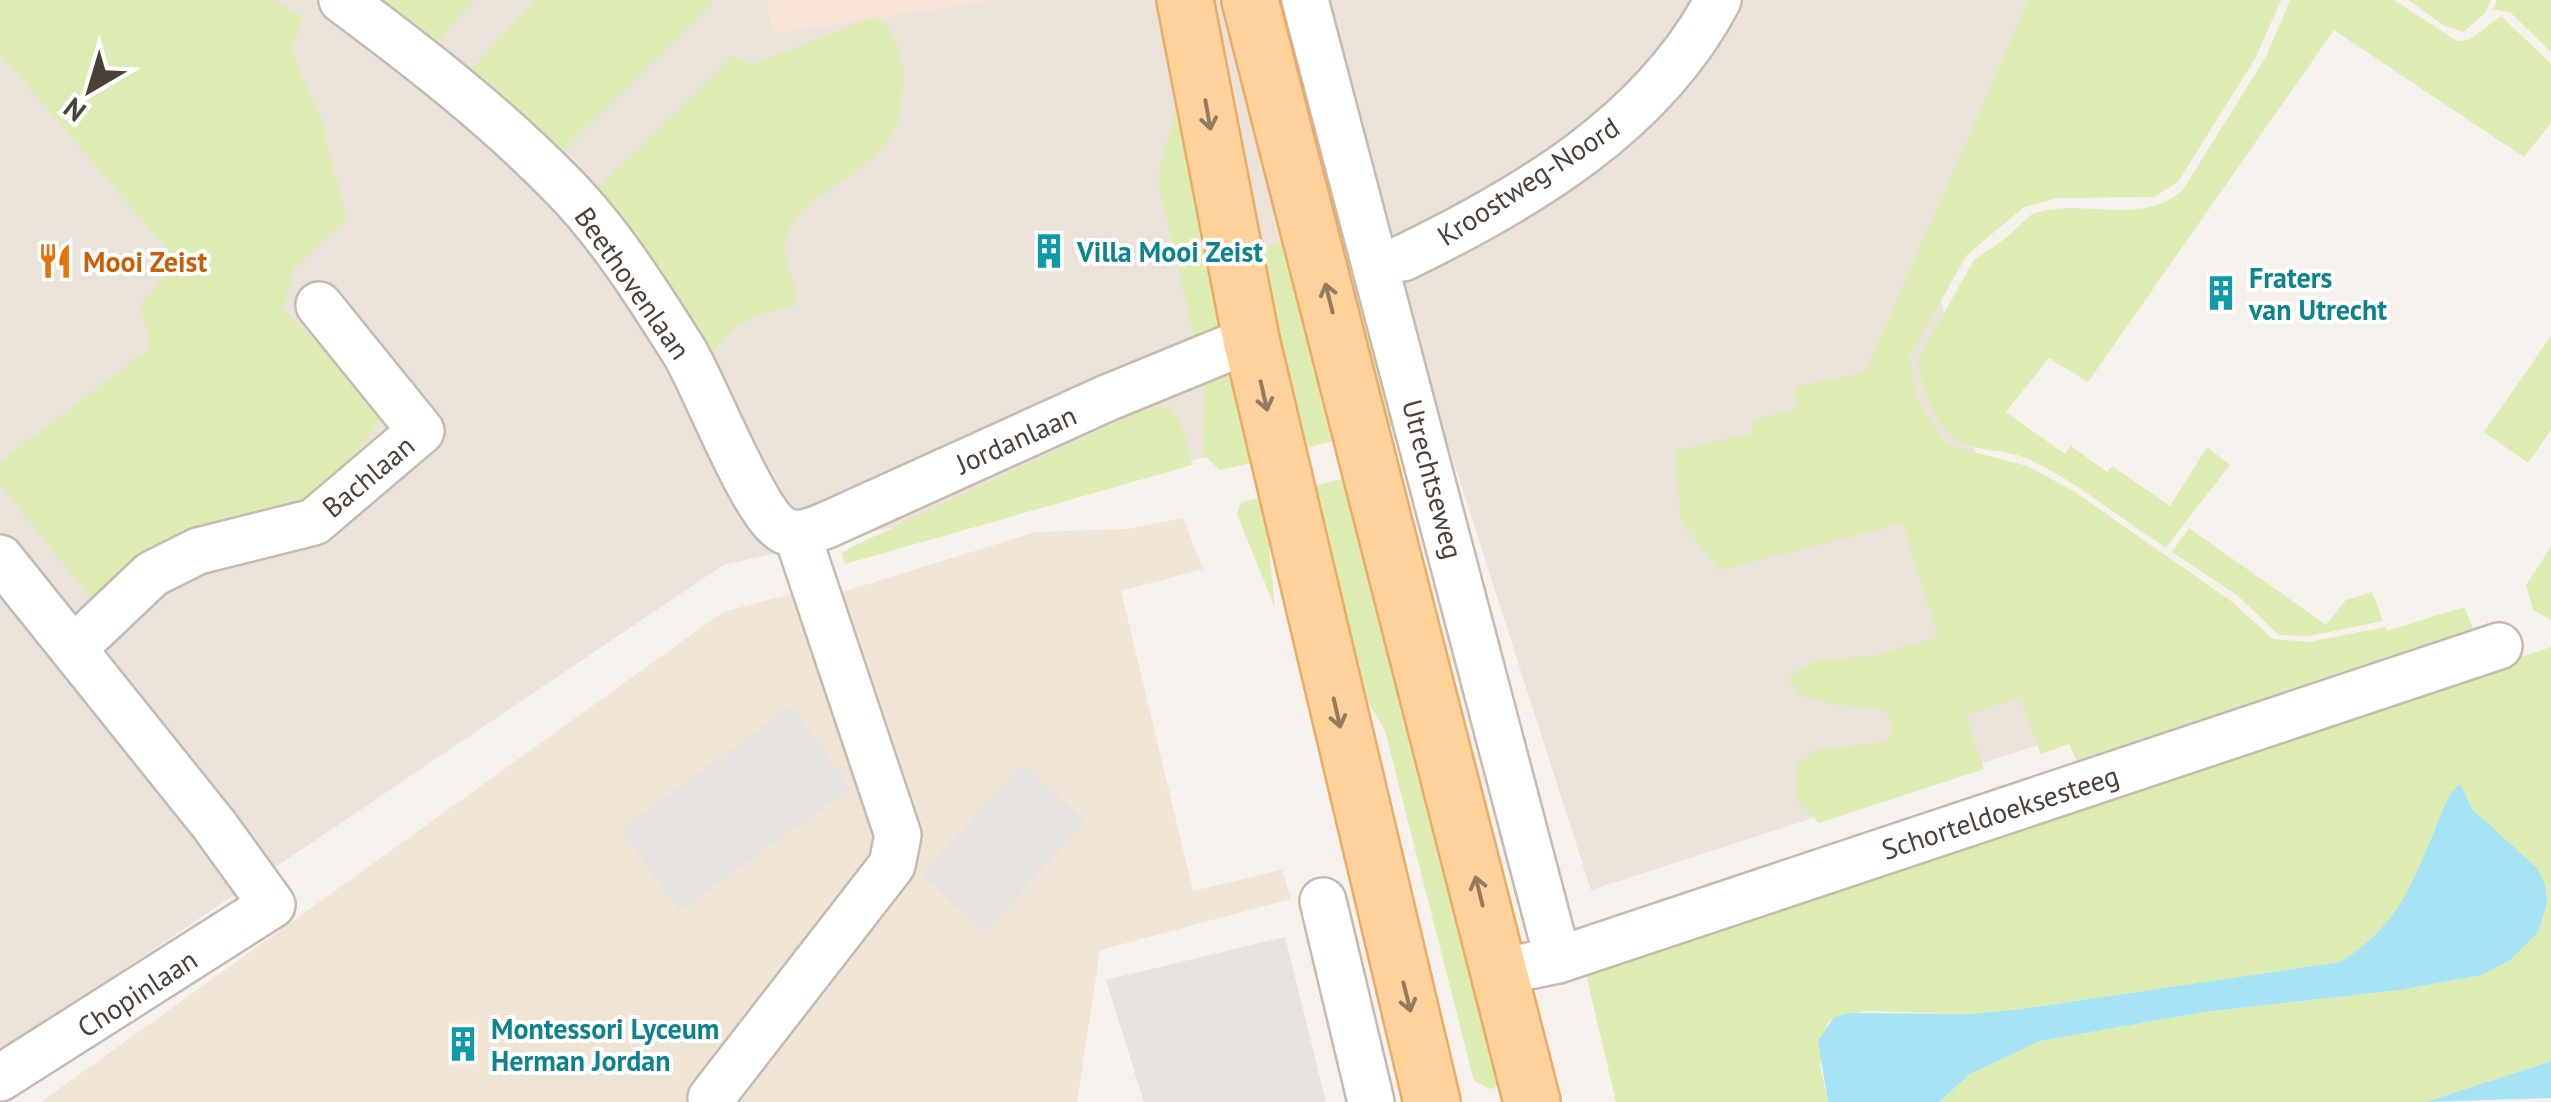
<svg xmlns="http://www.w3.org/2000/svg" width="2551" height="1102" font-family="'PT Sans',sans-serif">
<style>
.residential{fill:#ebe2d9}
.commercial{fill:#f8e4d7}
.education{fill:#f0e4d5}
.green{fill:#dcecb3}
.parking{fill:#e5e2e0}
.water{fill:#a6e3f5}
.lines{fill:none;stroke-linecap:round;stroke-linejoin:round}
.minor-casing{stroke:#c6bab0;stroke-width:50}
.major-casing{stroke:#ebab65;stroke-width:60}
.minor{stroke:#fff;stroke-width:45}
.major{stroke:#ffd19c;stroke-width:55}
.oneway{stroke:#947b60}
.labels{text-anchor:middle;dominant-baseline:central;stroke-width:8;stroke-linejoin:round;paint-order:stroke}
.street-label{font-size:28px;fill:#4c4138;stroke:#fff}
.culture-label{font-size:28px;font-weight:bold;fill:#0d838f;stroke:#fff;text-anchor:start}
.food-label{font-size:28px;font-weight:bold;fill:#c56008;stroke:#fff;text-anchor:start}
</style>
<rect width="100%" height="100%" fill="#f6f1ec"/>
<!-- residential -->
<path class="residential" d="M0,0H2069L1939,291L2041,744L1591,890L1436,406L723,565L0,1053Z"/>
<!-- commercial -->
<path class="commercial" d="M766,0H995L774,34Z"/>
<!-- education -->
<path class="education" d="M1183,518L1203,569L1121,591L1193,891L1282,870L1291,899L1100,950L1077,1102H41L723,612L833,583L836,594L1036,532L1127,529Z"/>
<!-- green -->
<path class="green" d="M0,0H275L303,19L290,48L327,133L324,136L347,219L293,269L284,310L384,411L361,448L312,503L226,520L152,546L95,603L0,484V462L151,347L141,305L177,261L0,53Z
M374,0H474L433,46Z
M535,0H712V4L557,157L468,73Z
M1256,0H1288L1396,426L1375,430Z
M2029,0H2281L2255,59L2178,182L2154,197L2058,198L2024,207L1967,255L1909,356L1916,397L1941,438L1951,446L2027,466L2072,490L2231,601L2273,639L2308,642L2386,627L2387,631L2464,607L2473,628L2469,635L2081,770L2069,744L2041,754L2020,698L1965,715L1984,769L1819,823L1797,800V764L1817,750L1887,742L1893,731L1886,710L1832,704L1800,695L1789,677L1815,660L1876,656L1938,637L1903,523L1719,570L1681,521L1675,452L1752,433V420L1796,410L1794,387L1865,373Z
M2290,0H2394L2457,41L2469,40L2501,16L2551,64V123L2524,157L2334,30L2088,382L2049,358L2006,412L2065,454L2071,446L2107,472L2112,466L2170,506L2207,447L2230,465L2166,547C2117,518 2076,479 2023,457C2001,448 1970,453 1950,435C1932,418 1920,384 1918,359L1974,260L2006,238L2032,214C2080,197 2139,227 2182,191L2266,57Z
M2408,0H2491L2485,13L2463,32L2445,26Z
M2497,0H2551V52L2511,13L2493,9Z
M877,16C895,34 905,58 903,85C901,104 900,120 890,137C859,189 748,206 797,289L793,305C780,312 768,311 755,316C735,324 720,343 707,359L591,195L733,56L752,65Z
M1178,104L1224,319L1196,343L1159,186L1160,166Z
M1256,239L1267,245L1296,240L1353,436L1298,450Z
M2551,336V430L2528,463L2484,432Z
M1228,378L1236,381L1256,462L1220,470L1203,454L1204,379Z
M1169,406L1182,427L1192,465L845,564L842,553L854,546L1140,411Z
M1363,474L1499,1086L1490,1089L1474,1081L1385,731L1350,671L1308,487Z
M1264,497L1275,608L1237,514L1241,502Z
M2189,528L2326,625L2346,600L2372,592L2383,621L2309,636L2279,635L2237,595L2172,552Z
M2551,547V620L2533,610L2526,585Z
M2551,647V1061L2426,1102H1939L1970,1074L2040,1041L2204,1012L2399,990L2482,975L2510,960L2526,860L2473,810L2468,799L2436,825L2414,883L2390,922L2365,947L2340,962L2022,1009L1971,1014L1867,1011L1834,1017L1827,1024L1820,1066L1828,1102H1616L1586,974Z"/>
<!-- parking -->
<path class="parking" d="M792,706L851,788L679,911L620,829Z
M1023,763L1086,821L985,933L921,875Z
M1285,937L1326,1102H1144L1106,980Z"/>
<!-- water -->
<path class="water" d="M2460,784L2473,810L2537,868L2545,884L2547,903L2538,932L2510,960L2482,975L2399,990L2204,1012L2040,1041L1970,1074L1939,1102H1828L1818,1041L1834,1017L1850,1013L1971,1014L2022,1009L2340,962C2410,920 2418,862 2450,794Z
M2551,1061V1098L2426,1102L2539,1065Z"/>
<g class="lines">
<defs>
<path id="minor" d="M342,0C420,58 496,117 564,187C611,235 649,296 685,353C706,388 755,518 785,531C800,537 814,530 829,524L1107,398L1251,339
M1305,0L1558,960
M1403,258C1525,199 1653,124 1718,0
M0,558L215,826L272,905L0,1078
M73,649L152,574L198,551L314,522L421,431L319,305
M1323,901L1371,1102
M1499,972L1558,960L2499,646
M711,1098L892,865L898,835L797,534"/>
<path id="major" d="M1185,0L1251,339L1432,1102
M1250,0L1532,1102"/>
</defs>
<!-- minor casing -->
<use href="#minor" class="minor-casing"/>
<!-- major casing -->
<use href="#major" class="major-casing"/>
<!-- minor -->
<use href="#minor" class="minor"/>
<!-- major -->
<use href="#major" class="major"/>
</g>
<!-- one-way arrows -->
<defs><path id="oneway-shaft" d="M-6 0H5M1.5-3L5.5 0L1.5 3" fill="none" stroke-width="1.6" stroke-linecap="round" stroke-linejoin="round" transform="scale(2.5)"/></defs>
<g class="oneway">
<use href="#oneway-shaft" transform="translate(1208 115) rotate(80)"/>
<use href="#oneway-shaft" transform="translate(1329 298) rotate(-104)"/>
<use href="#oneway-shaft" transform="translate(1264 396) rotate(77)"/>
<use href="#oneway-shaft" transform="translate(1337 713) rotate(77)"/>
<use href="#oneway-shaft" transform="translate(1479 891) rotate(-104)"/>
<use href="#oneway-shaft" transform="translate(1407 997) rotate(76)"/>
</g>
<!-- icons -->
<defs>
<symbol id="building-bare" viewBox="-9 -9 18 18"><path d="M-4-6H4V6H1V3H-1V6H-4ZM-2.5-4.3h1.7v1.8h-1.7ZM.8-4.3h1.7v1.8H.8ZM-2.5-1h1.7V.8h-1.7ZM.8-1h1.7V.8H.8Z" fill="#0f9aa8" stroke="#fff" stroke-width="2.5" paint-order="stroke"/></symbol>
<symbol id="restaurant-bare" viewBox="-9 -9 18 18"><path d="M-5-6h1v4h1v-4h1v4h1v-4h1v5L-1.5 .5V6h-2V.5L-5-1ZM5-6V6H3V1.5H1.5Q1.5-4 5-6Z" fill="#e8710a" stroke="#fff" stroke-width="2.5" paint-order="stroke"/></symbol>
</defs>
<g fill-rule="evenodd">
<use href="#building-bare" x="1024" y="226" width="50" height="50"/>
<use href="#restaurant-bare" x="30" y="236" width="50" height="50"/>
<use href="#building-bare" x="2196" y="268" width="50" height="50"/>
<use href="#building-bare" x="438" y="1019" width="50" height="50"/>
</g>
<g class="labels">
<!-- street labels -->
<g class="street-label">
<text transform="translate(1528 181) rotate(-33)">Kroostweg-Noord</text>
<text transform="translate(633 283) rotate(55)">Beethovenlaan</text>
<text transform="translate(1016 439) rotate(-24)">Jordanlaan</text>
<text transform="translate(368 476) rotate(-40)">Bachlaan</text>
<text transform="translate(1433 479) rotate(75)">Utrechtseweg</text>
<text transform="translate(2000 812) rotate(-18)">Schorteldoeksesteeg</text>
<text transform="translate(137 993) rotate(-33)">Chopinlaan</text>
</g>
<!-- culture labels -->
<g class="culture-label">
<text x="1077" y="251">Villa Mooi Zeist</text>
<text x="2249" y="277">Fraters<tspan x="2249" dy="32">van Utrecht</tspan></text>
<text x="491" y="1028">Montessori Lyceum<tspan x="491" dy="32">Herman Jordan</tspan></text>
</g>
<!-- food labels -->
<g class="food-label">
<text x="83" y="261">Mooi Zeist</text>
</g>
</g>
<!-- north arrow -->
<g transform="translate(90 90) rotate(218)" stroke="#ffffff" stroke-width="8" paint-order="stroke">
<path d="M0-8L18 38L0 25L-18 38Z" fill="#4c4138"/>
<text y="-15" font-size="28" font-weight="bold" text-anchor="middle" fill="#4c4138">N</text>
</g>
</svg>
